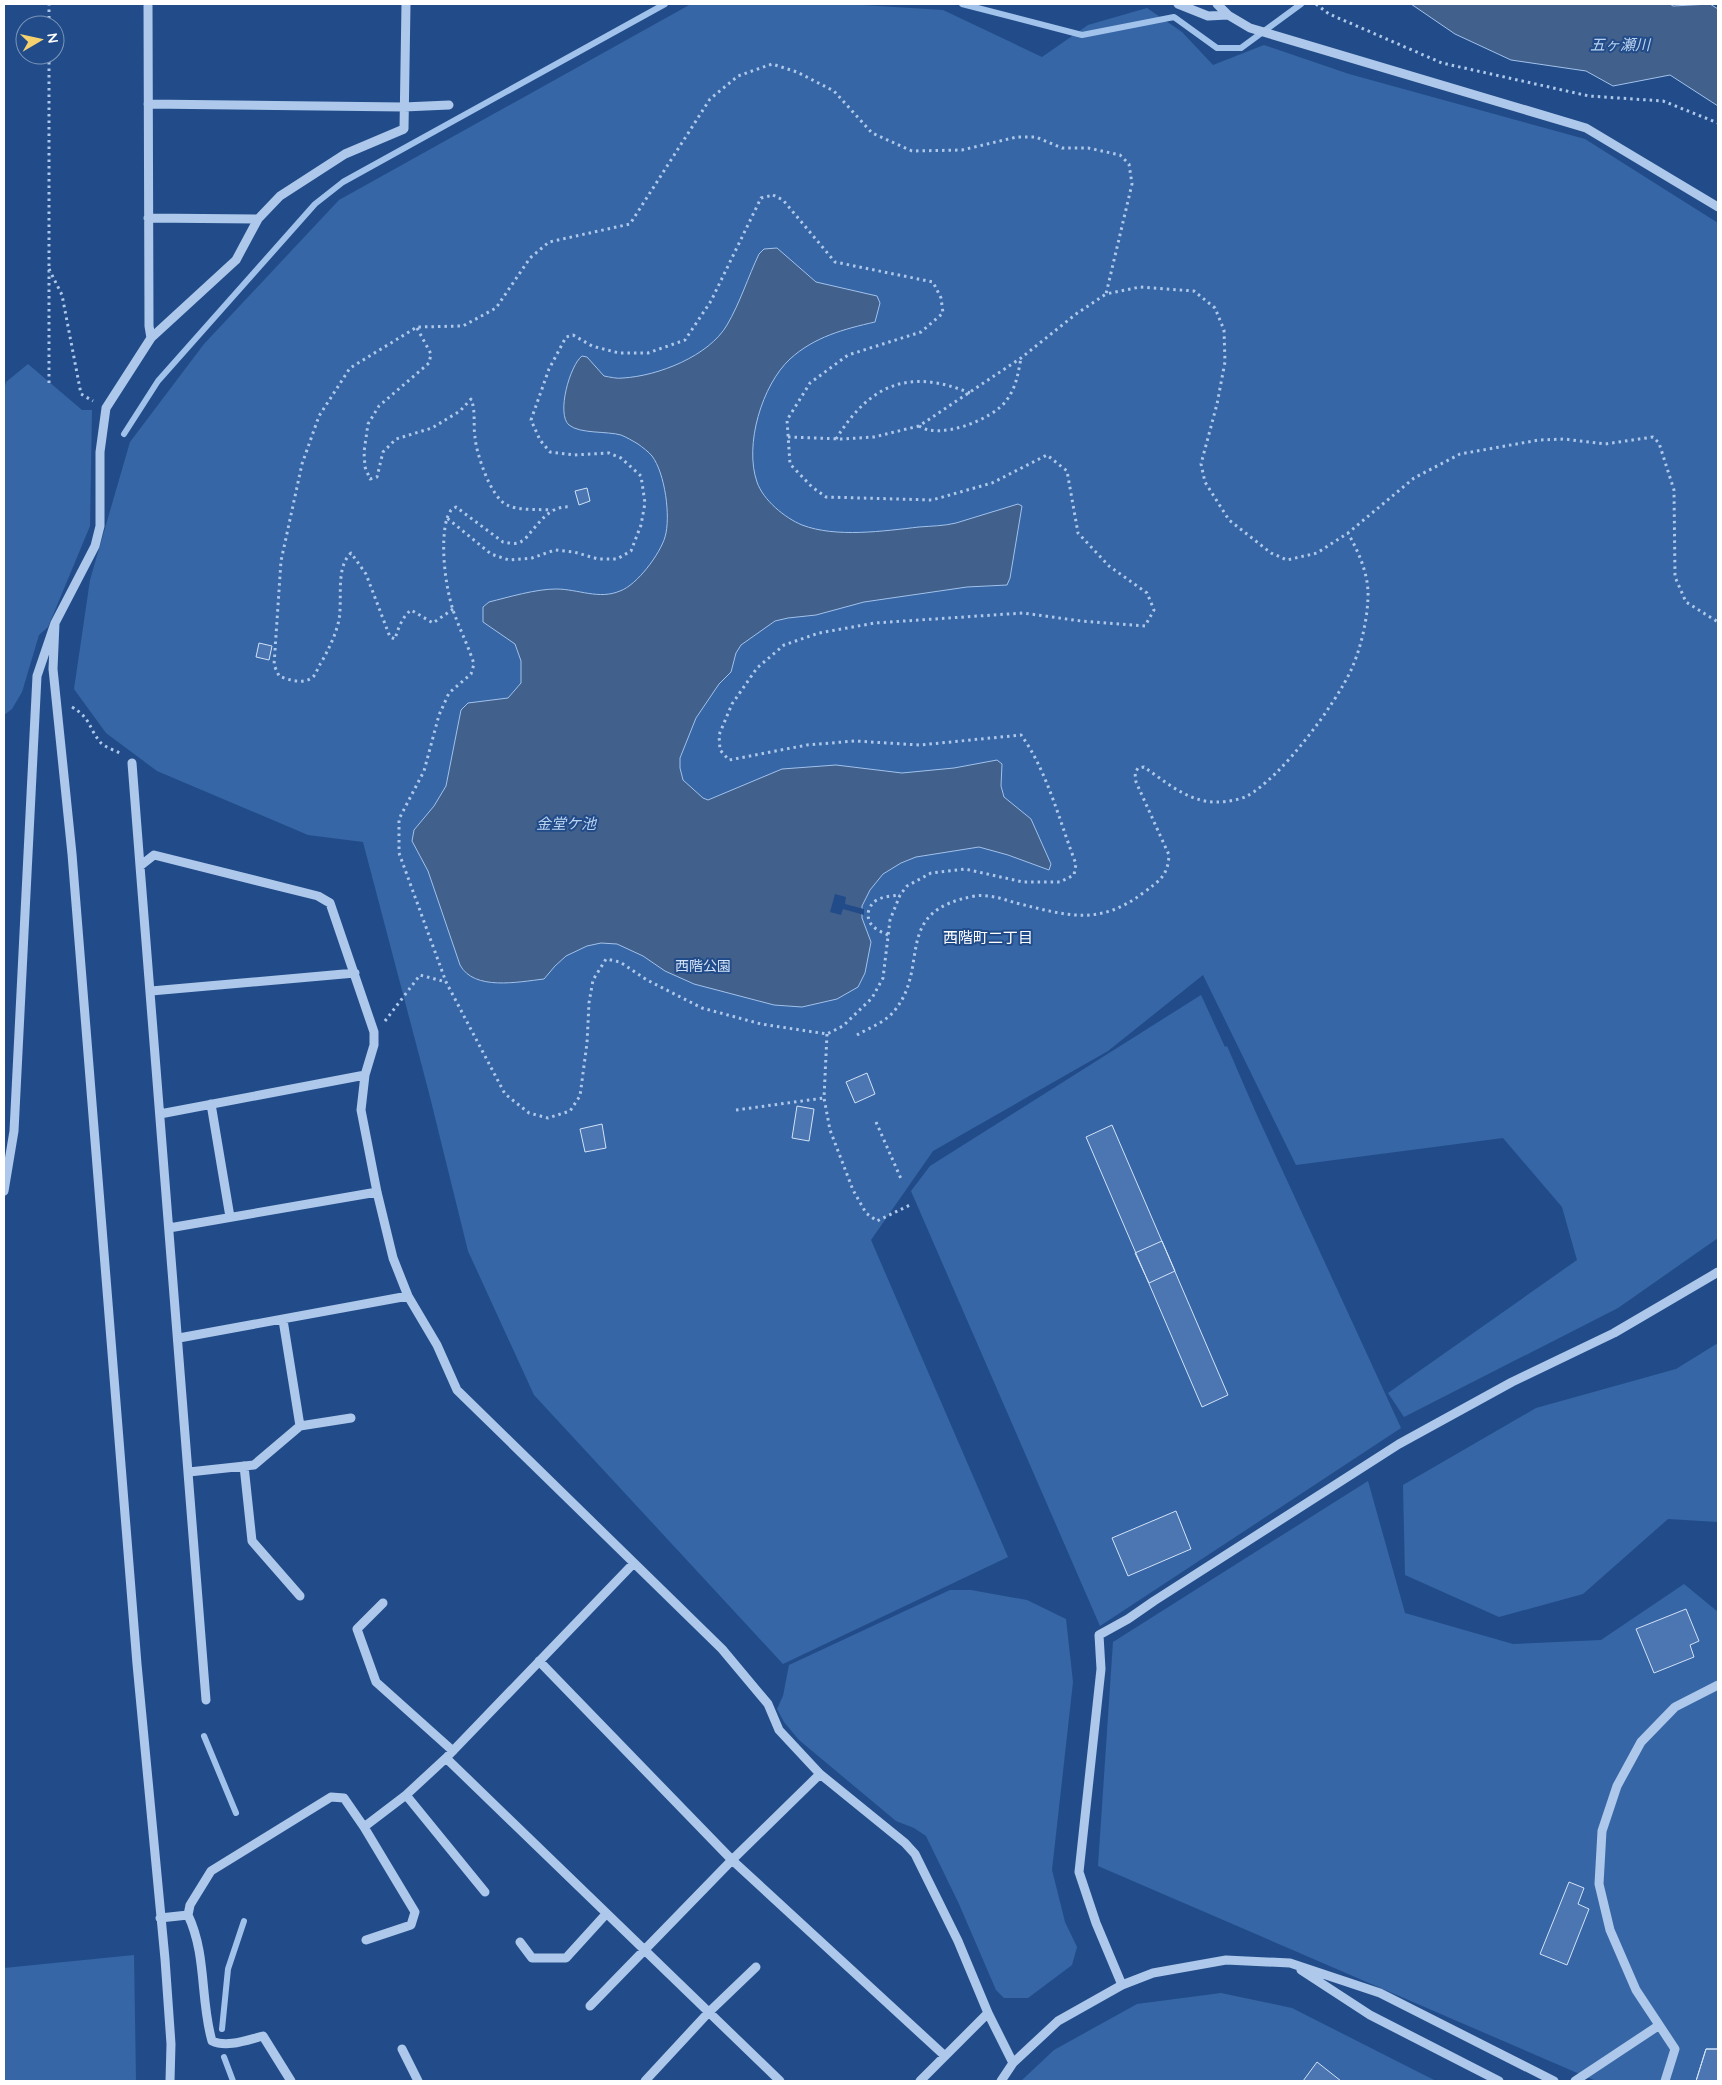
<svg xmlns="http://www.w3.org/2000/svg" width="1722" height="2085" font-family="Quicksand,'Noto Sans JP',sans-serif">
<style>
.green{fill:#3666a6}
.water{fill:#41608c;stroke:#a1c2eb}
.pier{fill:#224c89}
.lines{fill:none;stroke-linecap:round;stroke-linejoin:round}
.stream{stroke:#a1c2eb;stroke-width:6}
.building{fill:#4b76b1;stroke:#d2e2f8}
.path{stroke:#adc8ea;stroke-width:3;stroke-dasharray:2.5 4;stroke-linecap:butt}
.minor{stroke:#adc8ea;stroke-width:9}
.labels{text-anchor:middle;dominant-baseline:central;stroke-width:4;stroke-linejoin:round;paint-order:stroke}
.park-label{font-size:14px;fill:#d2e2f8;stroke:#224c89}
.water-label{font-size:15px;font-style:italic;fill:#b9d2f1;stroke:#224c89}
.neighbourhood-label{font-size:15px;fill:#fff;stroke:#224c89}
</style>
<rect width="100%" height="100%" fill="#224c89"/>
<!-- green -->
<path class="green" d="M691,4H846L943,10L1042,57L1088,25L1147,8L1182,32L1213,65L1264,45L1349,74L1585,139L1718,223V1238L1618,1308L1404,1417L1388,1393L1577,1260L1562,1207L1503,1138L1296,1165L1203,975L1108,1051L933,1151L871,1240L1008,1557L783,1664L534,1395L468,1251L429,1093L363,842L308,835L157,771L106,733L74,689L90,580L130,442L204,344L339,200Z
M28,364L82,410H92L90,526L48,627L39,635L22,692L12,709L4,715V390L6,382Z
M1201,995L1225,1047L1227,1046L1256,1113L1401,1428L1100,1626L911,1191L930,1166Z
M1718,1343V1522L1668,1519L1583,1594L1499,1617L1405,1575L1403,1485L1536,1408L1676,1369Z
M1368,1481L1405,1613L1513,1644L1601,1640L1684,1584L1718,1612V2081H1596L1098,1866L1113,1642Z
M950,1590H971L1027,1600L1066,1619L1073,1682L1052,1870L1065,1922L1077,1947L1072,1965L1028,1998H1004L996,1990L959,1904L926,1836L914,1828L896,1821L799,1740L784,1722L777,1709L783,1696L789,1665Z
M134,1955L136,2081H4V1968Z
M1221,1993L1292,2008L1436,2081H1021L1054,2050L1137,2004Z"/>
<!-- water -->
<path class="water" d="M1411,4H1670L1673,6L1710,4L1718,9V106L1670,75L1613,86L1586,71L1511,60L1455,34Z
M777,248L816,282L877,296L880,303L875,322C844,329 814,337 790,359C762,385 744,445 757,482C763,500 785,518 802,525C836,538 884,531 919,527C931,526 944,526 956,523C977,517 997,510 1018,504L1022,506L1010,578L1007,585L967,587L864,602L816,615L788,618L775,621L741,645L736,653L731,672L719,684L696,718L680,758V768L683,780L703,798L708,800L782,769L836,765L902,773L954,768L997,760L1002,764L1001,786L1004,797L1031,819L1051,864L1049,870L1008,855L979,847L916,857L901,863L883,874L870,890L862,906V918L871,942L865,973L858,987L837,999L802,1007L774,1005L694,984L665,971L643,956L617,944L601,943L587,946L566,956L555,966L544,979C518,982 474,991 460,965L428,871L412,841L414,830L434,806L446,786L461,710L468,703L508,698L521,683V661L515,644L483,622V607L489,602C509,597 536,589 556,589C578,589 599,600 620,591C637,585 660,554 665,537C671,517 665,473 652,456C649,452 642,447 638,444C633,441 626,437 621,435C607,431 580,434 569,425C556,414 570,365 582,356L587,357L604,376C610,377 617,379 623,378C658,376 709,356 727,325C740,303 748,277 759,254L764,249Z"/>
<!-- pier -->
<path class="pier" d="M835,894L846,897L845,904L864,909V915L843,909L841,915L830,912Z"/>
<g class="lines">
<!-- stream -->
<path class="stream" d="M962,4L1082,35L1174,17L1217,48H1241L1301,4
M124,434L158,381L315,204L343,182L665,4
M204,1736L236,1813
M222,2029L228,1969L244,1921
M224,2057L233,2081"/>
</g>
<!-- building -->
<path class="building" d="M587,488L590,501L579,505L575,491Z
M259,643L272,646L269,660L256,657Z
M867,1073L875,1094L855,1103L846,1082Z
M797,1106L814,1109L809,1141L792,1138Z
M602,1124L606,1148L585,1152L580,1129Z
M1112,1125L1228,1395L1202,1407L1086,1137Z
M1162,1241L1175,1271L1149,1283L1135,1253Z
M1176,1511L1191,1549L1128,1576L1112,1538Z
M1686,1609L1699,1641L1690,1645L1694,1657L1654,1673L1636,1629Z
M1569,1882L1584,1888L1578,1904L1589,1909L1567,1965L1540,1954Z
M1706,2049H1718V2081H1696Z
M1706,2049H1718V2081H1696Z
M1317,2062L1341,2081H1303Z"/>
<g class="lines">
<!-- path -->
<path class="path" d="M1316,4L1329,14L1442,63L1589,96L1663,101L1718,123
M49,25V4
M773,195L783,200L835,262L933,282L941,298L943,313L921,332L848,355L810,383L787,420L790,464L812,487L826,497L932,500L992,483L1047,455L1067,471L1078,533L1109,566L1147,593L1154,610L1145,626L1081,621L1023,613L875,623L819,633L784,645L757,668L732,704L719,735L720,750L729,760L807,745L855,741L920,745L1021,735C1047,770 1060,823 1076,864L1074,875L1060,882H1023L965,869L931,873L907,886L900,895L890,920L883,978L872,998L843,1026L827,1034L761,1024L702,1008L647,980L620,962L606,959L593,980L589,1003L587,1043L580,1096L570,1111L548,1118L529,1113L505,1094L446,982L399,853V819L424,771L439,715L449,693L471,674L474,664C468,645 459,628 453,610C445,585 440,543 447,518L491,554L509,560L532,558L555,550L574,552L598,559H617L631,551L641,525L645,503L641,476L621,458L609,453L574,455L550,452L540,440L531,420L549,369L566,337L573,335L592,346L619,353H648L685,340L711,301L761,198Z
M49,269L62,295L81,394L93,401
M417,328L431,354L429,363L379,406L368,424L364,452L365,467L370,479L377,477L383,452L396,439L432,428L460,411L471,399C476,411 473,424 475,437C476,453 491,498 507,505C519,511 539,509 552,510
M49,383V55
M919,426C939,440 992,420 1006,401C1016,388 1018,374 1021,358
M788,437L843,439L874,437L919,426L1021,358L1076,314L1106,294
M836,439C870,384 909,368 970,393
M447,518L451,510L456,507L503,542C509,543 517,545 522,541C525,540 528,535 530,533C542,519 552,505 571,507
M453,609L433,623L411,610C402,617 398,629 395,639L390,637L366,574L351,553C334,569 344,603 338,624C334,639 328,650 321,663C318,667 316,674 313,677C303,685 289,680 279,676L274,665L281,561L302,464L319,416L350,368L417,327L463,326L496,308L530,258L549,242L630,224L710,99L738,76L772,64L797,72L834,91L872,133L912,151L962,150L1017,137H1036L1062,148H1088L1120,155L1129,164L1132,184L1106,294L1140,287L1194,291L1215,308L1224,330L1225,362L1217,404L1201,464L1205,482L1229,520L1271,553L1287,560L1317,553L1348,533L1414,478L1460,454L1539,440L1564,439L1605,444L1653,437L1659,443L1674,490L1675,577L1686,602L1718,622
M72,707C92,719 88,728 101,743C106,748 115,750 121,754
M888,935C876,930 865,924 869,909C871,905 873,902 877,900C884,896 893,896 900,895
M385,1021L420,975L446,982
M827,1034L824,1098L830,1130L853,1190L866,1213L877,1221L912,1204
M857,1035C869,1028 886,1022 895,1010C931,965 891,911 975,896C989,894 1003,899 1016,903C1066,915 1098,927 1143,893C1159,881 1168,876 1169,855L1136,782L1135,773L1138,768L1144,767C1166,782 1189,803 1218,802C1226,802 1239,800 1247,796C1281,778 1336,704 1352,668C1361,647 1367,621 1368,598C1369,575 1359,553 1348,533
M736,1110L824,1098
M876,1122L902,1181"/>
<!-- minor -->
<path class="minor" d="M148,4L149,326L151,338
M1178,4L1208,16L1228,15L1250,28L1586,128L1718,207
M1217,4L1228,15
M148,104L404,107L449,105
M148,218L258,219
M55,623L53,669L72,854L137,1664L165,1959L171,2044L170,2081
M132,763L140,866
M151,991L355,973
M211,1104L230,1217
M160,1114L365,1075
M4,1191L14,1131L37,676L55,623L95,546L100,526V452L106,408L151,338L236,260L258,219L280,196L345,154L404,129L406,4
M169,1228L377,1192
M179,1338L408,1296
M300,1426L351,1418
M244,1466L252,1541L300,1596
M189,1472L254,1465L300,1426L283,1320
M633,1564L446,1758L780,2081
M383,1603L357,1629L376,1682L453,1751
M539,1661L732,1860L945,2056
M206,1700L140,866L154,855L318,896L330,903L374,1032V1045L365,1075L361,1110L377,1192L393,1258L408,1296L437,1345L457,1390L722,1649L768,1704L779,1730L820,1774L905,1843L915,1854L958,1941L988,2013L1013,2063
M406,1795L485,1892
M364,1827L406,1795L446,1758
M188,1915L190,1905L211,1871L331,1797L344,1798L364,1827L415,1912L411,1925L366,1940
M160,1918L188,1915C207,1955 200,2000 212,2041C227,2048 247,2040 263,2036L291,2081
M520,1942L532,1958H566L606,1914
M1301,1970L1370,2015L1499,2081
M1122,1985L1096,1923L1079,1872L1101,1669L1099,1635L1128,1619L1154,1601L1399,1444L1512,1382L1614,1333L1718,1272
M590,2006L732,1860L820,1774
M402,2049L418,2081
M645,2081L708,2013L756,1967
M920,2081L988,2013
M1001,2081L1013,2063L1058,2021L1122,1985L1153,1973L1226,1960L1290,1963L1380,1993L1554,2081
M1575,2081L1658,2026
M1665,2081L1675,2049L1636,1990L1610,1930L1599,1884L1602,1831L1617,1786L1641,1742L1675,1707L1718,1685"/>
</g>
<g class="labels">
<!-- park labels -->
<g class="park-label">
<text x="703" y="966">西階公園</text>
</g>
<!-- water labels -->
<g class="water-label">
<text x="1620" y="44">五ヶ瀬川</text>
<text x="566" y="823">金堂ケ池</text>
</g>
<!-- neighbourhood labels -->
<g class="neighbourhood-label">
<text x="988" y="937">西階町二丁目</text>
</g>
</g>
<!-- border -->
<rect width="1722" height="2085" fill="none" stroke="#ffffff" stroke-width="10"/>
<!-- north arrow -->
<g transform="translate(40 40) rotate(81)"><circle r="24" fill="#224c89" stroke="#7a94b8"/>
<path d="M0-4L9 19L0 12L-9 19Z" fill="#f6d26f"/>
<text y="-8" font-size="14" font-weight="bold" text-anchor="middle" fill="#ffffff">N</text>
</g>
</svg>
